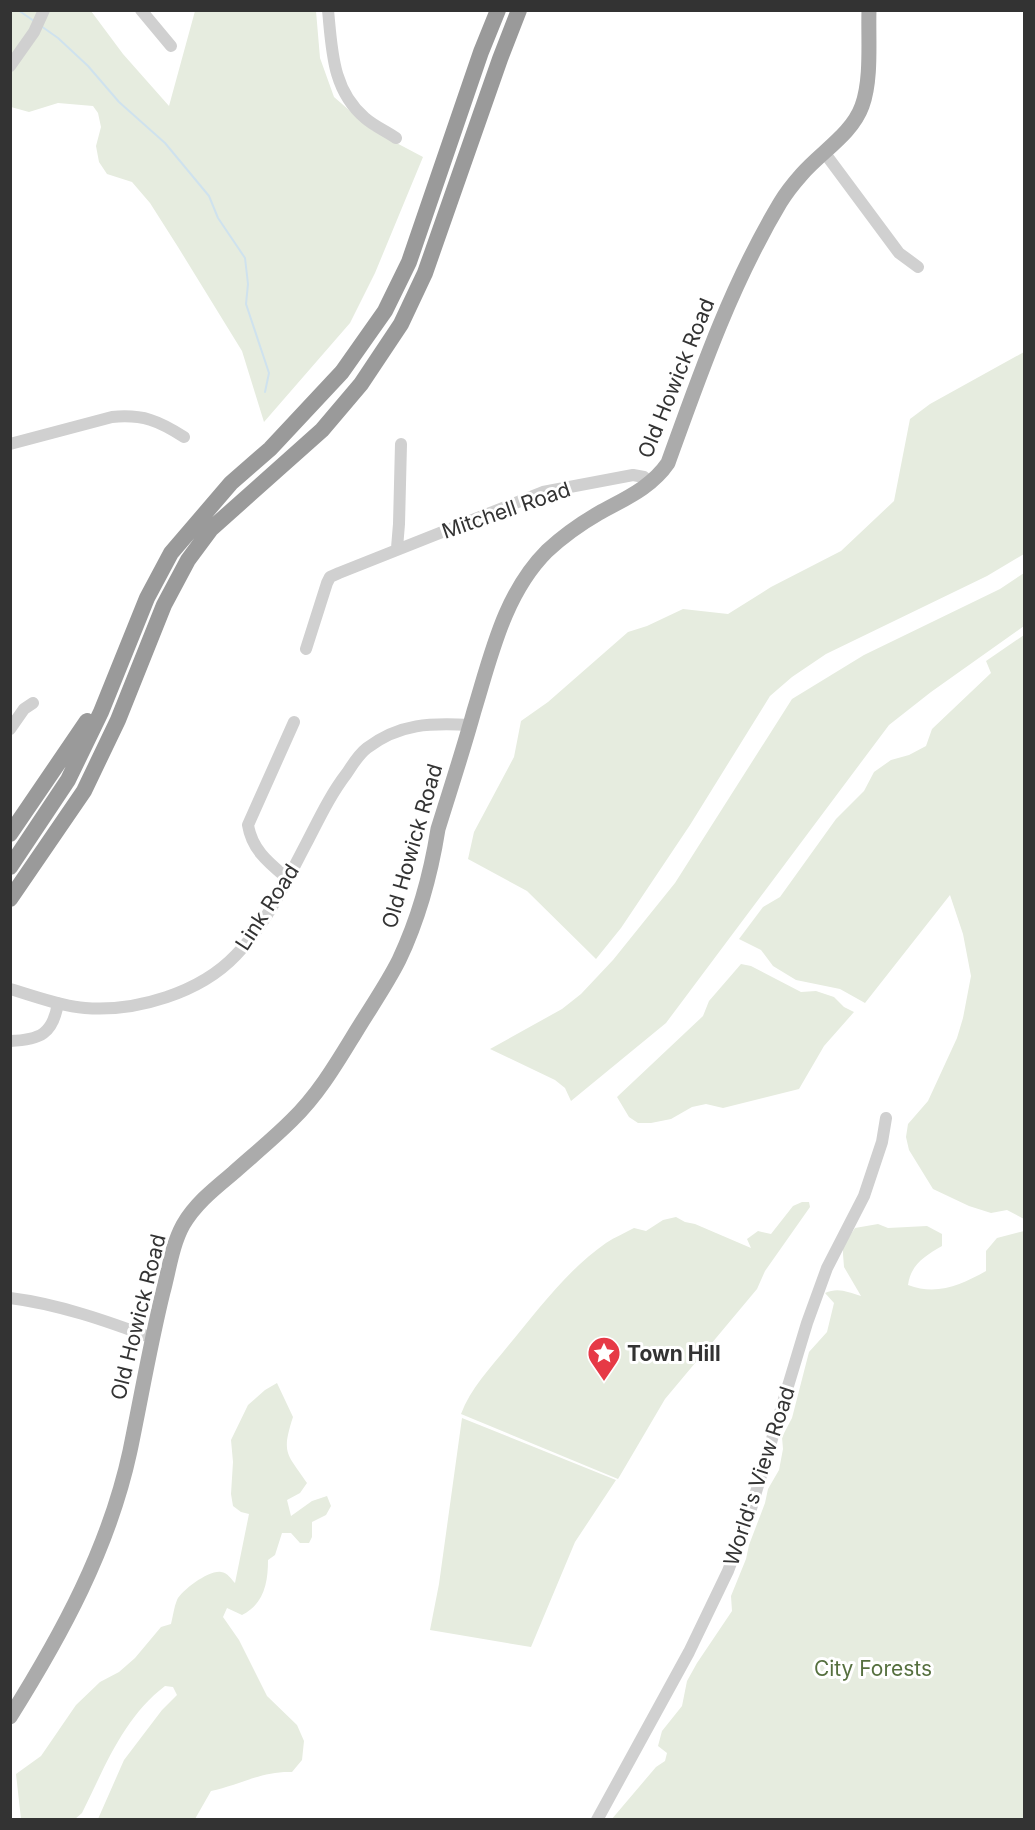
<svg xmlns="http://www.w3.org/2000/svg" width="1035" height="1830" font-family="Inter,sans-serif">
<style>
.green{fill:#e6ecdf}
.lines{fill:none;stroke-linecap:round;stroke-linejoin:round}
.stream{stroke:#cfe2ee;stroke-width:2}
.minor{stroke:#d0d0d0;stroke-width:12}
.major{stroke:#ababab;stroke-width:15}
.highway{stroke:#9a9a9a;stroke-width:16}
.labels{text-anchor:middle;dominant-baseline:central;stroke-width:6;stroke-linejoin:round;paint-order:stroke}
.street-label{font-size:21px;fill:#333;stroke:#fff}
.poi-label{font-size:21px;font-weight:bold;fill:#333;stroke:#fff;text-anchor:start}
.park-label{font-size:21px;fill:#56703f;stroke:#fff}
</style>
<rect width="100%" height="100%" fill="#fff"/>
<!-- green -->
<path class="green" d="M10,11H91L123,54L169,106L195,11H316L320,58L334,97L372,130L423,157L375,273L350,323L264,422L242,351L178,247L150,203L132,182L107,174L99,162L96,146L101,127L98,113L93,106L58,103L29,112L11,107Z
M1024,352V554L987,576L826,654L792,677L770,696L690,825L621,928L596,959L527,891L468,859L474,832L514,757L521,721L548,702L628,632L647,626L683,609L728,614L771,587L841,551L894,501L910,419L930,404Z
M1024,573V626L931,692L889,725L666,1023L571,1101L565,1088L555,1080L490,1049L562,1009L581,994L613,960L675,883L792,699L864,655L1000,589Z
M1024,635V1219L1007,1210L991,1213L969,1206L933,1189L909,1150L906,1137L908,1124L928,1101L957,1038L963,1018L971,976L963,934L950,895L865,1003L840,989L796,980L773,966L761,950L739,939L763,907L780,897L836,819L864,791L874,772L891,760L909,755L926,746L932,729L991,673L986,661Z
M741,964L751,966L801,992L816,991L834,997L844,1007L854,1012L824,1046L799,1089L723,1108L706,1104L692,1107L671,1119L651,1123H638L629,1117L617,1097L703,1016L709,1001Z
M802,1202H809L810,1207L765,1271L757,1289L665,1399L618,1479L461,1414C470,1389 491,1367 508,1346C538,1310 567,1270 606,1243C615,1237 625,1233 634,1228L646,1231L663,1220L676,1217L685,1222L695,1224L751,1248L747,1239L758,1231L771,1234L793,1206Z
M878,1224L888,1228L927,1226L942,1234V1246C925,1256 911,1264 908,1285C937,1296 961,1285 986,1271V1251L997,1238L1024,1231V1819L611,1820L656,1767L665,1761L667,1753L658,1746L662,1731L682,1706L687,1681L697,1663L732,1611L731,1596L746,1559L749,1545L765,1503L768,1489L779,1470L783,1449L782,1437L792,1418L809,1352L827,1332L834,1303L825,1293C838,1287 848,1292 861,1296L844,1267L843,1254V1246L855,1228Z
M277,1383L293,1417C281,1454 287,1453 307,1483L300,1493L287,1500L291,1516L312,1501L327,1496L331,1506L326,1515L312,1522V1537L309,1543H300L291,1533H282L275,1555L268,1560C268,1583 264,1604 242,1615L227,1608L223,1617L239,1640L267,1696L297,1725L304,1741L302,1760L292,1772C261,1771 240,1785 211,1791L195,1819H98L124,1760L162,1710L177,1695L173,1687L165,1686C123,1718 105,1767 82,1813L75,1819H21L16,1774L41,1756L76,1705L100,1682L119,1672L135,1658L161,1627L171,1624C173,1616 174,1607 177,1600C182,1590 209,1570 221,1572C228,1573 231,1579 235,1583L249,1514L241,1512L233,1506L231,1494L233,1462L231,1440L248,1405L265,1390Z
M462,1418L616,1480L575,1542L531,1647L430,1630L439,1584Z"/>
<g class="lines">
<!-- stream -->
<path class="stream" d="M18,10L34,21
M41,26L58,38L88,66L119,102L165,143L209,196L218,218L245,258L248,284L246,304L269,373L265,392"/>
<!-- minor -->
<path class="minor" d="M141,10L171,46
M328,10C332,50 332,90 365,118C374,126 386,131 396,138
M10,66L34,32L44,10
M824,152L899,253L918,267
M10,444L112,417C143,414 159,421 184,437
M397,548L399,524L401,444
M306,649L327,583L330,577L339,573L543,492L633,475L644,477L651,483
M10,729L24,709L33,703
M288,879C269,863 252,850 248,825L294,722
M10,989C35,996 60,1006 85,1008C136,1012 200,993 236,955C266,924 286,882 306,844C319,819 330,795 347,773C353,764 358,755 367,748C400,723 431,723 470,725
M10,1041C40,1040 53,1034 58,1003
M10,1298C58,1304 107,1321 152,1338
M597,1820L689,1652L728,1571L750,1512L807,1323L827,1268L864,1196L882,1142L886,1118"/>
<!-- major -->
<path class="major" d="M10,1717C62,1634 109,1548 130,1451C141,1398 150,1345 163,1292C169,1270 172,1245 183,1225C195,1204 214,1189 232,1174C252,1156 273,1139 292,1120C319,1094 338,1061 357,1030C371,1007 387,984 399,960C418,920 431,873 438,829C450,790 463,751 474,711C491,656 504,594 547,551C562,537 580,524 599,513C624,499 651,488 668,463C700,374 731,285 780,203C786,193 794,183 802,174C821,152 852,134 862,106C872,79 868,39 869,10"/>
<!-- highway -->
<path class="highway" d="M10,834L87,721
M10,867L68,780L101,712L147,598L171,553L231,483L270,449L342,372L385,311L409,262L481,52L498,10
M10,899L84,791L118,720L164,605L188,560L211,529L322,430L361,384L401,324L425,273L500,59L519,10"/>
</g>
<!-- icons -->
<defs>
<symbol id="sight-pin" viewBox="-11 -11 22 30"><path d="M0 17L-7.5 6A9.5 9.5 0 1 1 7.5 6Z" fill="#e63946" stroke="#fff"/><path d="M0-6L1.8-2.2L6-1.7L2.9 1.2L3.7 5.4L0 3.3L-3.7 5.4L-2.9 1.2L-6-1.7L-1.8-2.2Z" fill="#fff"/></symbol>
</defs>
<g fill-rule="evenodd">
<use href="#sight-pin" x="585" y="1334" width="38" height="52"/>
</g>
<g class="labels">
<!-- street labels -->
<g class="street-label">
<text transform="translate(676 378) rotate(-68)">Old Howick Road</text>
<text transform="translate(506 510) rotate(-19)">Mitchell Road</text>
<text transform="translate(412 846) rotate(-74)">Old Howick Road</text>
<text transform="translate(267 907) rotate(-57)">Link Road</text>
<text transform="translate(138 1317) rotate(-76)">Old Howick Road</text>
<text transform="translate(759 1476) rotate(-72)">World's View Road</text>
</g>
<!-- poi labels -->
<g class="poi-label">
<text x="627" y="1353">Town Hill</text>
</g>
<!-- park labels -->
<g class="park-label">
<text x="873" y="1668">City Forests</text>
</g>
</g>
<!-- border -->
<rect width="1035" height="1830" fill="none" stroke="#333333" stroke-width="24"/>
</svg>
